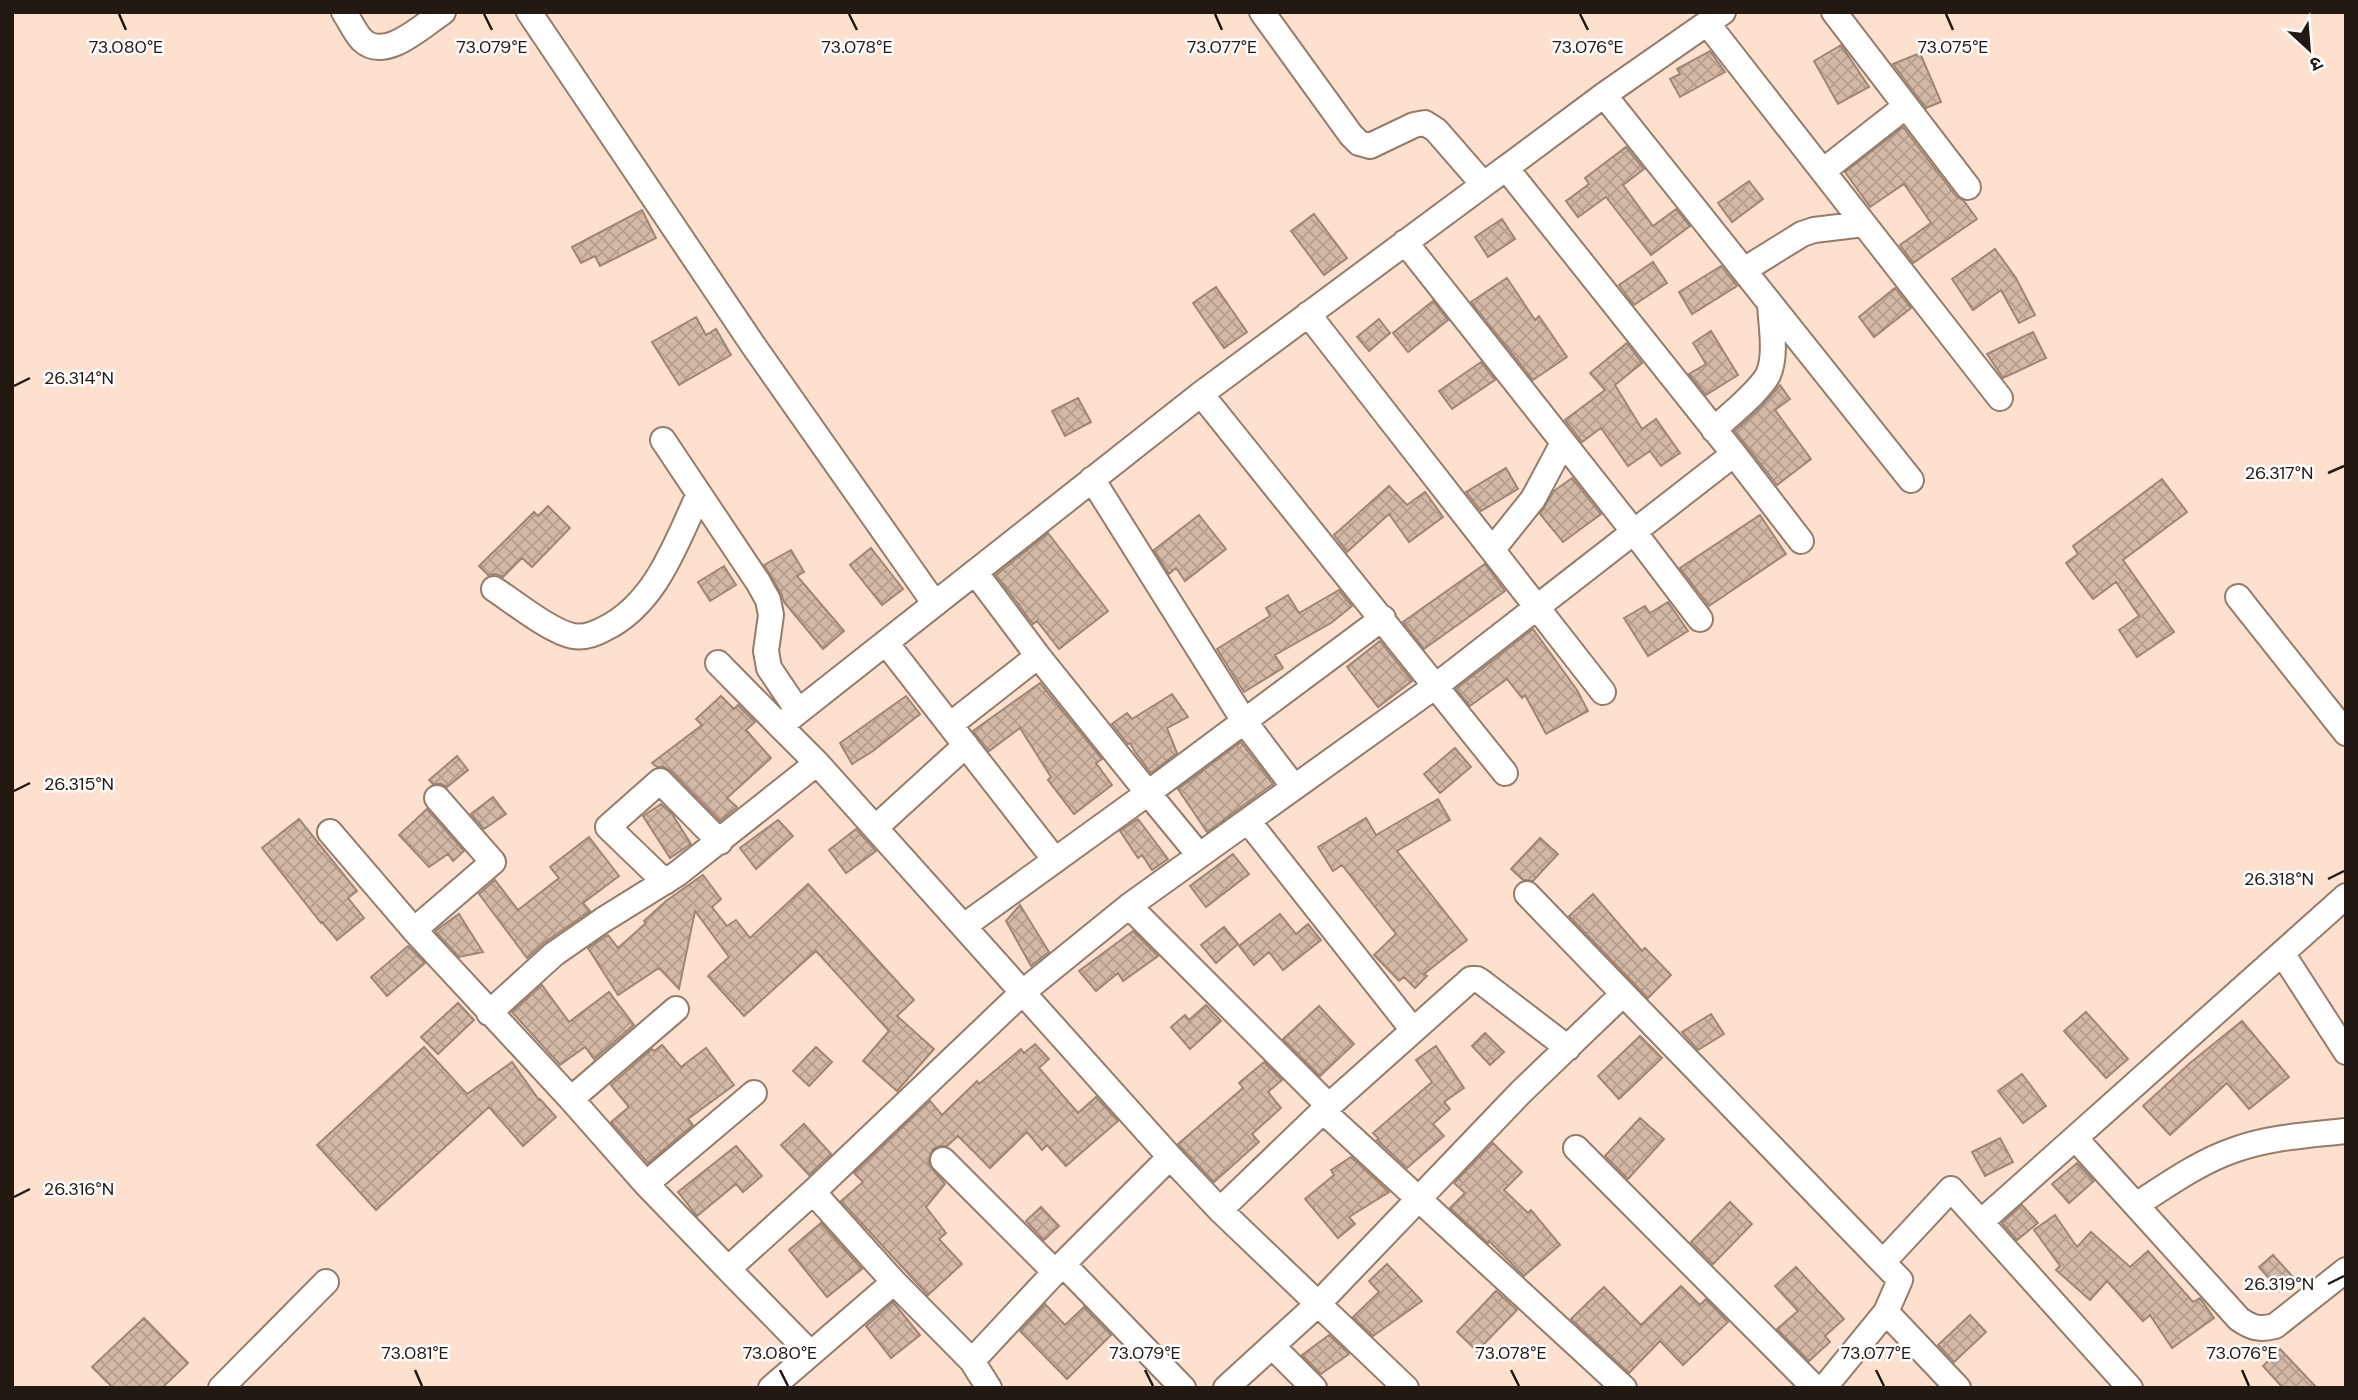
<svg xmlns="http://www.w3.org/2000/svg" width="2358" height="1400" font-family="'DM Sans','Noto Sans Devanagari',sans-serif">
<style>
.building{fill:url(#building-cross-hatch);stroke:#a08775;stroke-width:2}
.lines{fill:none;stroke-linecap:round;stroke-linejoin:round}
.minor-casing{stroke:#957c6a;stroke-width:28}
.minor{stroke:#fff;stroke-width:24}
.ticks{fill:none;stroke:#231913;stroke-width:2.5}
.ticks-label{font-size:18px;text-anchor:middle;fill:#231913;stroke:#fff;stroke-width:5;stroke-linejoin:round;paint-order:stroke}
</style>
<defs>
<pattern id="building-cross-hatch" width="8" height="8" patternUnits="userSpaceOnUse" patternTransform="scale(1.75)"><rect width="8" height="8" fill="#d2b8a5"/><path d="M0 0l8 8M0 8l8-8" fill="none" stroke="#b49e8d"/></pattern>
</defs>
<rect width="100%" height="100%" fill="#fde1ce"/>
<!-- building -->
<path class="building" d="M1841,45L1869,87L1838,104L1814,61Z
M1710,51L1725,72L1680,97L1670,79L1680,74L1677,69Z
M1920,53L1941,102L1926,108L1893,64Z
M1903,127L1956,196L1964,201L1977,219L1913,263L1900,245L1931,223L1904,184L1870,207L1845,172Z
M1626,147L1644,169L1623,185L1653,226L1676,209L1690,226L1651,255L1606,197L1578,217L1566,201L1589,184L1585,178Z
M1749,181L1763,199L1732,222L1718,203Z
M642,210L656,238L600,266L595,256L581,263L572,247Z
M1314,214L1347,258L1324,275L1291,231Z
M1502,219L1515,239L1488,257L1475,237Z
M1995,249L2016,278L2035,315L2019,323L2001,290L1973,310L1952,279Z
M1653,262L1667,283L1634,305L1619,285Z
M1721,266L1737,286L1692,314L1679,292Z
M1507,278L1535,320L1539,316L1567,357L1533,380L1471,302Z
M1216,287L1247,332L1224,348L1193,303Z
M1895,288L1911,308L1874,337L1859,317Z
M1433,301L1448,320L1408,352L1393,333Z
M696,317L706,335L716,329L731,355L679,385L652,342Z
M1379,319L1390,333L1369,351L1357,337Z
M1711,331L1738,375L1706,395L1689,374L1706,364L1693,343Z
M2033,332L2046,358L2003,378L1987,354Z
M1627,343L1642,363L1615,385L1642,429L1656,419L1680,453L1661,466L1650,451L1628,466L1601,428L1582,442L1565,420L1605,390L1590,373Z
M1481,362L1495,380L1452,409L1439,391Z
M1780,385L1790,399L1775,410L1811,459L1777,485L1735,431L1761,407Z
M1078,398L1091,422L1065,436L1052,411Z
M1506,468L1518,489L1481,511L1466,492Z
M1572,478L1601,514L1563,542L1540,514L1554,491Z
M2162,479L2187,512L2123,560L2174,632L2137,657L2119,630L2139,616L2116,582L2093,599L2066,563L2078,554L2073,546Z
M1389,486L1407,505L1425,492L1443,517L1409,542L1389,514L1347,552L1334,535Z
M548,506L570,528L532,567L522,558L503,577L496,574L488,575L479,566L534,512L538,516Z
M1199,515L1226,549L1185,581L1176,568L1169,574L1154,550Z
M1760,515L1786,554L1709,606L1680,568Z
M1048,533L1108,611L1059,649L1037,621L1033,624L996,575Z
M871,548L903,589L882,605L850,565Z
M791,550L804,572L797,576L844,631L823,649L784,602L781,593L764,565Z
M1485,564L1505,591L1424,649L1403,622Z
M724,566L736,585L710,601L698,582Z
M1339,590L1352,606L1331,623L1275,655L1283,668L1244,692L1217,649L1270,616L1266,608L1288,595L1299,613Z
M1668,602L1688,631L1648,656L1624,618L1645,606L1650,613Z
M1533,629L1577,690L1588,711L1546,734L1525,695L1522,698L1507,679L1470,706L1456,689Z
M1380,641L1412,681L1378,707L1347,667Z
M1040,683L1102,759L1096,763L1112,785L1074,814L1048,780L1051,777L1020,728L989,751L973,731Z
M1172,694L1188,717L1167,728L1177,753L1151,773L1135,752L1130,743L1128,744L1112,724L1127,713L1132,719Z
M721,696L734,709L738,705L755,722L746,730L771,758L727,798L737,807L720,821L671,771L664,767H657L652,763L702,725L696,719Z
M906,696L920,714L873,751L852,764L840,743Z
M1241,742L1273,784L1207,832L1178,789Z
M1455,748L1471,767L1440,793L1424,774Z
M457,756L468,770L447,787L441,784H433L429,780Z
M493,797L506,814L484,829L471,814Z
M1438,799L1450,820L1397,851L1467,940L1424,974L1427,976L1415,988L1404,977L1399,981L1374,955L1396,934L1342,865L1333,871L1318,847L1366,818L1376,835Z
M661,804L672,814L691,844L670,858L643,816Z
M427,809L464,851L453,861L448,854L429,867L399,835Z
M299,819L357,891L348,898L364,918L337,940L322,922L321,923L262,848Z
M1138,819L1168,859L1152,870L1142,855L1138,858L1120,831Z
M778,820L793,836L756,869L740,848Z
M856,829L876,851L846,873L829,850Z
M589,837L619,876L583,903L590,911L545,942L527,958L479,894L495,880L518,910L559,878L550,867Z
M1540,838L1558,854L1533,881L1523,880L1511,869Z
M1233,854L1249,874L1206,907L1190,886Z
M703,875L721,899L712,907L727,926L736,920L750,938L808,884L914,1000L897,1016L934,1049L897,1091L863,1061L889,1031L816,951L744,1016L708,976L729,957L695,911L679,989L659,968L618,995L588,948L608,935L618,948L646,923L644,921L666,901Z
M1593,894L1642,951L1645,948L1671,975L1648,998L1569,916Z
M1020,905L1049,952L1031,966L1006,921Z
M459,914L483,952L459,957L435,931Z
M1280,914L1296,934L1308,924L1321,940L1283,970L1269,952L1254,965L1239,946Z
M1224,927L1238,944L1216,963L1201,945Z
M1133,931L1158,956L1123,981L1118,973L1096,991L1079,971Z
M408,946L425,963L387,996L371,977Z
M542,985L569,1022L609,992L634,1025L594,1059L585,1047L560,1065L512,1012Z
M458,1003L474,1020L438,1054L421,1037Z
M1206,1005L1221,1021L1190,1049L1171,1027L1185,1015L1189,1020Z
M1319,1006L1354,1044L1320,1076L1283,1039Z
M2086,1012L2128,1059L2106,1078L2064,1031Z
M1711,1014L1724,1034L1698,1050L1682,1032Z
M2242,1021L2289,1077L2249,1109L2227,1083L2170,1135L2143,1106L2190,1063Z
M1485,1033L1504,1052L1490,1065L1472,1046Z
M1640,1036L1662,1058L1619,1099L1598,1076Z
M1035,1044L1049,1059L1039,1068L1078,1113L1096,1097L1118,1121L1066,1166L1047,1145L1042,1150L1027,1132L990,1168L958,1136L947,1146H940L933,1149L928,1163L945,1184L926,1207L946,1233L939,1239L962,1264L928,1295L841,1201L863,1182L854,1173L930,1101L942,1115L977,1081L979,1084L1021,1049L1024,1053Z
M662,1045L681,1067L706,1048L734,1085L688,1119L693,1125L648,1163L611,1122L629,1107L611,1085L652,1049L654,1051Z
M1436,1046L1464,1088L1444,1102L1450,1109L1433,1124L1444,1136L1407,1168L1377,1140L1379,1139L1373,1133L1432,1082L1416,1060Z
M424,1047L467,1094L512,1062L539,1100L540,1099L556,1117L523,1146L489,1107L376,1210L317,1145Z
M816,1047L832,1062L809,1086L793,1071Z
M1264,1062L1282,1080L1268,1092L1281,1108L1252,1134L1259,1142L1214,1182L1178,1144L1243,1088L1239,1083Z
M2022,1074L2046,1106L2023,1123L1998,1091Z
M1640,1118L1664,1139L1628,1179L1605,1156Z
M804,1124L831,1154L809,1175L781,1145Z
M2000,1138L2013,1162L1985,1176L1972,1152Z
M1493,1143L1522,1172L1504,1190L1528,1213L1531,1210L1560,1245L1524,1276L1489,1241L1488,1243L1450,1208L1465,1193L1454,1183Z
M736,1146L762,1176L743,1192L736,1184L697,1216L678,1192Z
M1351,1157L1389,1192L1349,1217L1355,1224L1338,1238L1305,1199L1334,1175L1331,1170Z
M2077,1163L2094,1181L2069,1203L2052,1184Z
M1730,1202L1752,1224L1713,1264L1691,1242Z
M2022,1205L2038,1223L2017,1240L2002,1223Z
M1041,1207L1059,1226L1044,1240L1026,1221Z
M2055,1215L2077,1247L2091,1232L2130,1267L2148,1251L2193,1302L2200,1298L2214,1318L2172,1348L2150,1315L2143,1321L2107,1281L2090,1300L2056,1270L2060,1266L2034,1230Z
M821,1223L862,1269L827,1297L789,1250Z
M2273,1255L2294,1278L2280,1291L2259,1267Z
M1387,1264L1422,1301L1373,1336L1353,1317L1379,1292L1369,1281Z
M1796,1267L1844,1319L1825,1336L1830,1342L1809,1361L1777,1329L1798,1311L1775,1286Z
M1681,1286L1700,1305L1706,1299L1728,1322L1683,1365L1660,1341L1629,1373L1571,1319L1604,1287L1641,1325Z
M1496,1291L1517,1310L1477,1351L1457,1332Z
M893,1302L920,1335L891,1358L866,1326Z
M1045,1304L1065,1325L1084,1307L1111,1335L1067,1379L1020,1331Z
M1970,1315L1986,1332L1954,1362L1938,1345Z
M144,1318L188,1363L162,1388H113L92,1367Z
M1329,1335L1349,1354L1321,1374L1302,1355Z
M2280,1349L2317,1388H2283L2263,1366Z"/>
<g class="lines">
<defs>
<path id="minor" d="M344,12C350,21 355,33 362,40C385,62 422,26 443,12
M529,12L753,345L935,604
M1262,12L1351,135L1359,143L1370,146L1414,125L1425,123L1436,130L1483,184
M1834,12L1968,187
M1707,23L2000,398
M1604,95L1723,12
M1506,168L1604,95L1911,480
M1823,171L1906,106
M1405,242L1634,532L1700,619
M1744,270L1802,234L1814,230L1864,224
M1308,314L1603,692
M1201,394L1505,773
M1714,430C1729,415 1758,393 1768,375C1777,355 1771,325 1770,304
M663,440L758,582L768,600L771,615L766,651L769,668L798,711
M1734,454L1801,541
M1092,479L1244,721L1294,787
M1493,549L1533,499L1563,443
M975,572L1038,656L1148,793L1383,618
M494,589C514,602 551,632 573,636C584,638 595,634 604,629C656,604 676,543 699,494
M2238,597L2346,733
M886,643L1055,860
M718,663L780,726
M950,725L1038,656
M1248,821L1413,1030
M875,828L966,745
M330,832L414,930L571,1099L646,1184L728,1269L813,1192L894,1282L972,1361L1055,1272L1170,1157L1220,1210L1406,1388
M665,882L608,827L660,781L720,842
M1527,894L1900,1280L1886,1312
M1129,906L1329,1106
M964,926L1148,793L1199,855
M414,930L493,862L437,798
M2282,953L2346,1052
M489,1013L554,954L603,920L677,874L817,763L1170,1157
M571,1099L676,1009
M1323,1111L1471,979H1477L1483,983L1568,1048
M2075,1138L2239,1319C2252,1328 2259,1330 2275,1326L2346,1270
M1576,1148L1815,1388
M943,1160L1055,1272
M646,1184L754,1093
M813,1192L1023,992L1129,906L1437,685L1734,454L1506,168L1201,394L780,726L817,763
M2136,1205C2167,1185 2199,1162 2234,1150C2270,1137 2308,1135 2346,1131
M1220,1210L1323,1111L1624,1388
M1981,1222L2346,896
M1883,1262L1951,1189L2130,1388
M1063,1264L1183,1388
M728,1269L810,1353
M1272,1346L1314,1388
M972,1361L989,1388
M221,1388L326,1282
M771,1388L894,1282
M1226,1388L1318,1304L1521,1092L1623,994
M1824,1388L1886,1312L1958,1388"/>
</defs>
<!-- minor casing -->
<use href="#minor" class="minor-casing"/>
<!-- minor -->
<use href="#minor" class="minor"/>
</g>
<!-- ticks -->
<path class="ticks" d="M119,14L126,30M484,14L492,30M849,14L857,30M1215,14L1222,30M1580,14L1588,30M1946,14L1953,30M14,386L30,378M2328,473L2344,466M14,791L30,783M2328,879L2344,871M14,1197L30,1189M2328,1284L2344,1276M415,1370L422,1386M780,1370L788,1386M1145,1370L1153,1386M1511,1370L1519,1386M1876,1370L1884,1386M2242,1370L2249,1386"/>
<g class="ticks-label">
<text x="126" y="53">73.080°E</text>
<text x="492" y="53">73.079°E</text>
<text x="857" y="53">73.078°E</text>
<text x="1222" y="53">73.077°E</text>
<text x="1588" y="53">73.076°E</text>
<text x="1953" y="53">73.075°E</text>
<text x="79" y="384">26.314°N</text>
<text x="2279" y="479">26.317°N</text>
<text x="79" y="790">26.315°N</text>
<text x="2279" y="885">26.318°N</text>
<text x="79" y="1195">26.316°N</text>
<text x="2279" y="1290">26.319°N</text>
<text x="415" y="1359">73.081°E</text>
<text x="780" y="1359">73.080°E</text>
<text x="1145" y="1359">73.079°E</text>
<text x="1511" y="1359">73.078°E</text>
<text x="1876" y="1359">73.077°E</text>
<text x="2242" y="1359">73.076°E</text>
</g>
<!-- border -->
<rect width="2358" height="1400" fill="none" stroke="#231913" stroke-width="28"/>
<!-- north arrow -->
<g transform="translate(2309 49) rotate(154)" stroke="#ffffff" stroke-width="5" paint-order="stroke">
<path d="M0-5L12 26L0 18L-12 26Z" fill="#231913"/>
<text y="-10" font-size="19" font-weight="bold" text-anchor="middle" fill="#231913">उ</text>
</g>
</svg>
